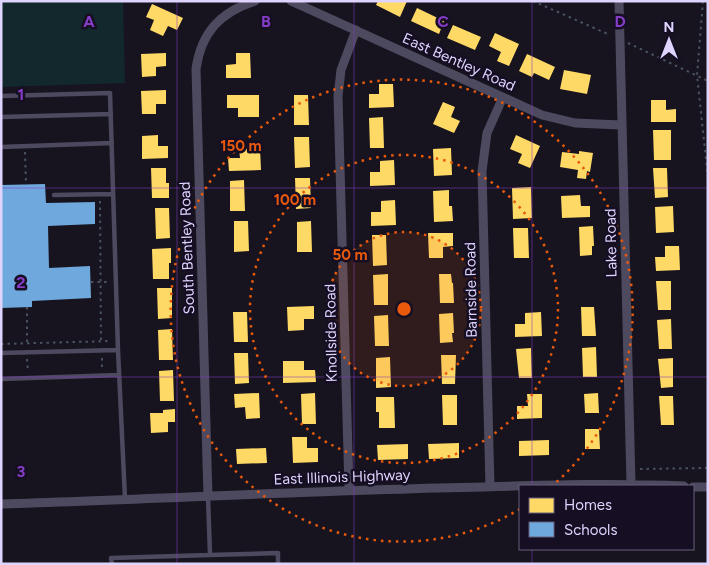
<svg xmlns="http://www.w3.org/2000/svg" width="709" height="565" font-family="Figtree,sans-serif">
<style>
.green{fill:#13282c}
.homes{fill:#ffd966}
.schools{fill:#6fa8dc}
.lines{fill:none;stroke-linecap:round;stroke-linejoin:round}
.path{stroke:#495260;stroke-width:2;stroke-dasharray:2.5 4;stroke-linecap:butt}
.service{stroke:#4d4a60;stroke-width:4.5}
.minor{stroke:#4d4a60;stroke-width:9}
.grid{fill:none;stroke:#853dc5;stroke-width:1;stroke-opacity:0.55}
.ring{fill:none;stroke:#e8590c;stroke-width:2.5;stroke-dasharray:2.5 5}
.labels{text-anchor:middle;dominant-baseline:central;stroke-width:5;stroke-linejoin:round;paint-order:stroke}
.street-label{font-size:15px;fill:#dfd4fe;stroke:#160f24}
.grid-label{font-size:16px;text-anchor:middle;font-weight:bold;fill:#853dc5;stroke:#160f24;stroke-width:5;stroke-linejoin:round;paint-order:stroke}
.centre{fill:#e8590c;stroke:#160f24;stroke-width:2.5}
.ring-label{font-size:15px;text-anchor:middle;font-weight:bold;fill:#e8590c;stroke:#160f24;stroke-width:5;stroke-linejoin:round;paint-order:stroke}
</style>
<rect width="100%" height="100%" fill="#17141f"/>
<!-- green -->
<path class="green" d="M1,1H123L125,83L1,87Z"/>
<!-- homes -->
<path class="homes" d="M378,1H407L400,17L376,5Z
M152,4L183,18L177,30L168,26L163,36L150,30L154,20L146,17Z
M417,8L444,21L439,34L411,21Z
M453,25L481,37L475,50L447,38Z
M495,33L519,44L509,66L497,61L501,52L489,46Z
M166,53V66L156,67V76L142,77L141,54Z
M236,53H250L251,78H226V65L236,64Z
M527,54L555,67L549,80L534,73L532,77L519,71Z
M564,70L591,75L587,94L560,89Z
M379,84H393L394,107L369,108V94H379Z
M166,90V104H156V114H142L141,91Z
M227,95H259V117H238V108H227Z
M294,95H308L309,125H294Z
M651,100H666V110L676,109V122H651Z
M443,102L455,107L451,117L460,121L454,133L433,124Z
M383,117L384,148H370L369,118Z
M653,130H671V160H654Z
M158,135V146H168V158L142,159V136Z
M516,135L540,146L530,168L518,163L522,154L510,149Z
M294,137H309L310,167L295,168Z
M260,148L261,170L229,171L228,158H240L239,149Z
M451,148L452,175L434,176L433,149Z
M579,151L593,153L590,172L587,171L586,179L577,178L578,170L560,167L562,152L579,154Z
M394,160L395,185L370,186V172H380V161Z
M151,168H166V183H169V198H152Z
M653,168H667L668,197L655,198Z
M295,178H310L311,208L296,209Z
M244,180L245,211H230V181Z
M531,187L532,218L513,219L512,188Z
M449,190V206H452L453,221L434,222L433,191Z
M580,195L581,206H590V217L562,218L561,196Z
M395,200L396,225L371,226V212H381V201Z
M673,206L674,232L656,233L655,207Z
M155,208H169L170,238L156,239Z
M234,221H248L249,251L234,252Z
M311,221L312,252H297V222Z
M593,226L594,246H592V255L580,256L579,227Z
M513,228H528L529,258H514Z
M428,233H453V246L443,247V258H429Z
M372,235H386L387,265L373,266Z
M665,246H679L680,270L656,271L655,257H665Z
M171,248V263H169V279H153L152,249Z
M388,274V305H374L373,275Z
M439,274H451L452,283H453L454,303H440Z
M656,281H671V310H658Z
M157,288H172V318L158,319Z
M314,306V319H304V330L288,331L287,307Z
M581,307H594L596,336H582Z
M233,312H247L248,342H234Z
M541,312L542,336L515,337V324H525V313Z
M453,313L454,333H452L453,342L440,343L439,314Z
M388,315L389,346H375L374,316Z
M671,319L672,349H659L657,320Z
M172,329L173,360H159L158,330Z
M596,347L597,377H583L582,348Z
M531,348L532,378H519L516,349Z
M234,353H248L249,383L235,384Z
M441,355H456L455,384H442Z
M390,357L391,387L376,388V358Z
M673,358V387L661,388L658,359Z
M283,361H304V370H315L316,382L283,383Z
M173,370L174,401H160L159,371Z
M259,393L260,418L246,419L245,407L235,408L234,394Z
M315,393L316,424H302L301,394Z
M598,393L599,413H585L584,394Z
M527,394H542V418L517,419V406H528Z
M442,395H457V425H443Z
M659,396H673L674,425H661Z
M376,397H394L395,428H379V412H376Z
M175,409V422H168V432L151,433L150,413H163V410Z
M585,429H599L600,449H585Z
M292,437H307V448H318V462L293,463Z
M549,440V455L519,456V441Z
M459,443V458L429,459L428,444Z
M408,444V459L378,460L377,445Z
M266,448L267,463L237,464L236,449Z"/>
<!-- schools -->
<path class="schools" d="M45,184L46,203L95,202V224L48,226L49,268L90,266L91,298L32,301V307L1,308V185Z"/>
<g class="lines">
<!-- path -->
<path class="path" d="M533,1L610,35
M703,1L697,75L708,178
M628,43L708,81
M25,152L26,185
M100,201L101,343
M91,282H108
M27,307V345
M1,344L111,341
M102,358V368
M27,359L28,372
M640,469L708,468"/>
<!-- service -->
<path class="service" d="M1,96L110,93L118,350L125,499
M1,117L111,114
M1,147L112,143
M54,195L113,194
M1,353L118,350
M1,379L119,375
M210,555L278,553V564
M112,564L111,558L210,555L208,497"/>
<!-- minor -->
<path class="minor" d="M291,1L542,115L575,123L621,125
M619,1L631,484
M490,487L482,171L487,133L503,97
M693,487H708
M349,489L338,96L341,70L356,30
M208,497L196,69C201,33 220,12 255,1
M1,504C162,499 323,490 484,487C551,485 617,483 684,486"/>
</g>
<!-- grid -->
<path class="grid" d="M177,1V564M354,1V564M532,1V486M1,188H708M1,377H708M532,549V564"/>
<!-- distance rings -->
<circle cx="404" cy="309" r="77" fill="#e8590c" fill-opacity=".12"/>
<g class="ring">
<circle cx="404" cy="309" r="77"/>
<circle cx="404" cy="309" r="154"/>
<path d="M520 509A231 231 0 1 1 552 486"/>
</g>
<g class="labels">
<!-- street labels -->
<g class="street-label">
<text transform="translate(459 62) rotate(24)">East Bentley Road</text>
<text transform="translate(611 243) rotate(-91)">Lake Road</text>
<text transform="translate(187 248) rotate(-92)">South Bentley Road</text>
<text transform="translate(471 290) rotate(-91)">Barnside Road</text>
<text transform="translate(331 333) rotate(-91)">Knollside Road</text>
<text transform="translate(342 477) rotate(-2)">East Illinois Highway</text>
</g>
</g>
<g class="grid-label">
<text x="89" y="27">A</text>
<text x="266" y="27">B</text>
<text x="443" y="27">C</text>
<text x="620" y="27">D</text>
<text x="21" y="100">1</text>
<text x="21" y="288">2</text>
<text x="21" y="477">3</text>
</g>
<circle cx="404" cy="309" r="8" class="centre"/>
<g class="ring-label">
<text x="241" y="151">150 m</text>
<text x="295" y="205">100 m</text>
<text x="350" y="260">50 m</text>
</g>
<!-- border -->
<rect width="709" height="565" fill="none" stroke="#dfd4fe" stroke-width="5"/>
<!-- legend -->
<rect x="519" y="485" width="175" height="65" fill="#160f24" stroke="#665e7b"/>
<rect x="529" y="498" width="25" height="15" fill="#ffd966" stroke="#665e7b"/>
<text x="564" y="510" font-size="15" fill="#dfd4fe">Homes</text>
<rect x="529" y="522" width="25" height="15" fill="#6fa8dc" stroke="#665e7b"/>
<text x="564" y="535" font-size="15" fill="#dfd4fe">Schools</text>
<!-- north arrow -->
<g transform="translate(669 40)" stroke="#160f24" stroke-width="4" paint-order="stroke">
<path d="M0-4L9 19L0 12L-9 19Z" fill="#dfd4fe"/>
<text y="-8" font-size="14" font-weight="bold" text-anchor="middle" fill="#dfd4fe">N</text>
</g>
</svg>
